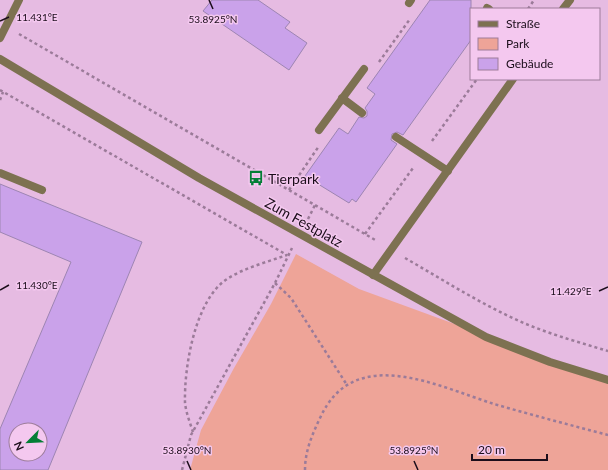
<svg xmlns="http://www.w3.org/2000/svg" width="608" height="470" font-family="Lato,sans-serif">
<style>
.green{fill:#eea498}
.building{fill:#caa2ea;stroke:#9d85b2;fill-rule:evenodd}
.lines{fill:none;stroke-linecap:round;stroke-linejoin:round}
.path{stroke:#9b7b99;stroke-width:2.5;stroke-dasharray:3 3;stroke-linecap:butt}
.service{stroke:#7d7151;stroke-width:8}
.minor{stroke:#7d7151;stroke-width:8}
.ticks{fill:none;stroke:#1b0d1a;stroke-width:1.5}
.labels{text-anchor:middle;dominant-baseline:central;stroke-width:3;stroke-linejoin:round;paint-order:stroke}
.poi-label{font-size:14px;fill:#1b0d1a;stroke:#f4c8ef;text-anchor:start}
.street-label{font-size:14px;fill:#1b0d1a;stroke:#f4c8ef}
.ticks-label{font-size:10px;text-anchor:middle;fill:#1b0d1a;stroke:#f4c8ef;stroke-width:3;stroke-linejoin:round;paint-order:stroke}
</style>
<rect width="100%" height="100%" fill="#e6bbe2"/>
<!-- green -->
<path class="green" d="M296,254L359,289L608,380V470H190L201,430L234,368L271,304Z"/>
<!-- building -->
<path class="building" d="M212,0H258L290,22L285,28L307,43L289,70L203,11Z
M430,0H471V40L403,135L397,132L392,134L391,140L397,144L356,202L352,199L349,203L305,176L339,128L348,134L359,117L364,118L367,116V111L365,108L375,94L367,88Z
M0,184L142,242L48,470H0V429L71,262L0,232ZM16,430H40V454H16Z"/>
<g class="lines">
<!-- path -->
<path class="path" d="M528,9L534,0
M19,34L377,241
M379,62L410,19
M0,90L287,255
M0,100L3,92
M432,141L477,79
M289,190L319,146
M308,219L315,205
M365,234L413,168
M405,258C445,281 484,306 526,324C553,335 581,343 608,351
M275,283L291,298L347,385
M193,432C190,423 186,412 185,403C184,367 195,300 227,279C244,268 267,262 287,255
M182,470L191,435L275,283L292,248
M305,470C305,451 312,435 320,418C354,343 437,386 494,404C532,415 570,425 608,435"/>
<!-- service -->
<path class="service" d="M409,3L411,0
M487,8L489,9
M563,9L570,0
M342,98L362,113
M319,130L364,69
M396,137L448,171
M0,173L42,190
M373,275L513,79"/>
<!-- minor -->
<path class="minor" d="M0,38L19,0
M0,59L199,178L486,337L550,362L608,380"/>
</g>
<!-- ticks -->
<path class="ticks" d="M209,0L213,9M0,21L9,17M0,290L9,285M599,291L608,287M187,461L191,470M414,461L418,470"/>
<!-- icons -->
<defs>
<symbol id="bus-bare" viewBox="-9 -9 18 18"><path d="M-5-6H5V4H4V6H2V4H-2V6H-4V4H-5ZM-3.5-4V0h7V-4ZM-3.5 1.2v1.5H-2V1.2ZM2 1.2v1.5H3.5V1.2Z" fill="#037e36" stroke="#f4c8ef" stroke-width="2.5" paint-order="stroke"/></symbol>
</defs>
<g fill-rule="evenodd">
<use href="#bus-bare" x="245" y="167" width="22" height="22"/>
</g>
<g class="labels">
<!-- poi labels -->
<g class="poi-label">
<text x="268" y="178">Tierpark</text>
</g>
<!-- street labels -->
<g class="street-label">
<text transform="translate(304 222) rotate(29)">Zum Festplatz</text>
</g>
</g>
<g class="ticks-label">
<text x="37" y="21">11.431°E</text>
<text x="213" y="23">53.8925°N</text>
<text x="37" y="289">11.430°E</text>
<text x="571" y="295">11.429°E</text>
<text x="187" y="454">53.8930°N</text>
<text x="414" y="454">53.8925°N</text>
</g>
<!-- legend -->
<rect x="470" y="8" width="130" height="72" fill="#f4c8ef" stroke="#9d7d9a"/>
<rect x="478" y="21" width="20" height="6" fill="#7d7151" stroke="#9d7d9a"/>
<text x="506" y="28" font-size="12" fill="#1b0d1a">Straße</text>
<rect x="478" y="38" width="20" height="12" fill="#eea498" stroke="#9d7d9a"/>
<text x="506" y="48" font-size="12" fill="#1b0d1a">Park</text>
<rect x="478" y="58" width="20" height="12" fill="#caa2ea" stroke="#9d7d9a"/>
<text x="506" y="68" font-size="12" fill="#1b0d1a">Gebäude</text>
<!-- north arrow -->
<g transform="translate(28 442) rotate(246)"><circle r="19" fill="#f4c8ef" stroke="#9d7d9a"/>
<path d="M0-3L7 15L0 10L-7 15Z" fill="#037e36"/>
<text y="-6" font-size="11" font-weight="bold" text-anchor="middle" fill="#1b0d1a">N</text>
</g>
<!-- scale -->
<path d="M472 454v6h75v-6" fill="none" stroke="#1b0d1a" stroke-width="2"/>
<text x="478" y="454" font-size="12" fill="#1b0d1a" stroke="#f4c8ef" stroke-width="3" paint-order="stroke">20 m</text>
</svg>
